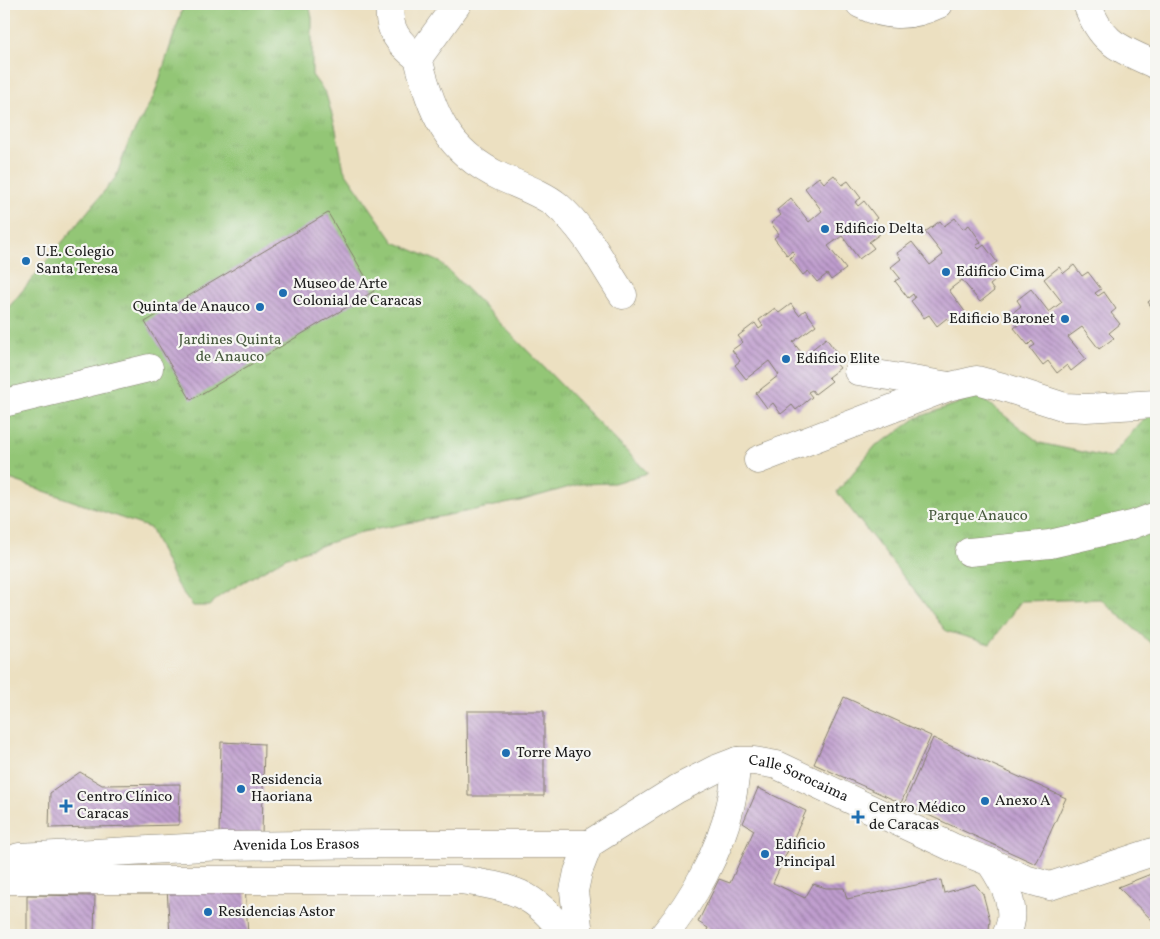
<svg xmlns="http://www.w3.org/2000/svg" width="1160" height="939" font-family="Vollkorn,serif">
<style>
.park{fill:url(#park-tufts);stroke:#587149}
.building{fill:url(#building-back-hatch)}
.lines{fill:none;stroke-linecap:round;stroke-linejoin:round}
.minor-casing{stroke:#847e6e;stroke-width:29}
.minor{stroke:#fff;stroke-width:28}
.poi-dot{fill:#1f6fb2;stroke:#f6f6f2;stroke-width:2}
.labels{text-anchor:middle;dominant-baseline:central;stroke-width:4.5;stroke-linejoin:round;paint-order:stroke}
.poi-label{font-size:15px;fill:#1c1c1c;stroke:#f6f6f2;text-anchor:start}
.park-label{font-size:15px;fill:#46583c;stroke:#f6f6f2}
.street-label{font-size:15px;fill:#1c1c1c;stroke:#f6f6f2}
</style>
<defs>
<pattern id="park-tufts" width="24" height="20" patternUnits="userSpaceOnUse" patternTransform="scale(1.25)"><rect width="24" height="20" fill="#93c676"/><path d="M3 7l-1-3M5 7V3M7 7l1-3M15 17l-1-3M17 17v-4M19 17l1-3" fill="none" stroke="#7eaa66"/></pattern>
<pattern id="building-back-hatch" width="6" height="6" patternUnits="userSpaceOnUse" patternTransform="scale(1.25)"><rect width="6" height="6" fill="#bf9dce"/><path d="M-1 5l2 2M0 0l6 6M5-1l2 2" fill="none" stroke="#9a7fa6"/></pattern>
</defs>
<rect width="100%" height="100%" fill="#f6f6f2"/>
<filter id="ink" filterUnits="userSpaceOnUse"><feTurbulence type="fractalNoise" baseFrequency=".02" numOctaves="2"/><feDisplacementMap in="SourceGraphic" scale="10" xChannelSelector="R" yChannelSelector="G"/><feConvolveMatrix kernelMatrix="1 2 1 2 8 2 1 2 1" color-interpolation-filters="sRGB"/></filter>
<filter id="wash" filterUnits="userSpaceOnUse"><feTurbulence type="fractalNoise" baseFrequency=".0096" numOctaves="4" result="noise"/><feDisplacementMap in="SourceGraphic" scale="20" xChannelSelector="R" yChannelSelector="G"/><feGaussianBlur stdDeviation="1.12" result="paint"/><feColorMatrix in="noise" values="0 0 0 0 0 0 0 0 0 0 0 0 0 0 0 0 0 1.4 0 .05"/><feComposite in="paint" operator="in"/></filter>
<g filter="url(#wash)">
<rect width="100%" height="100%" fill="#ece0c1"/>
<!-- park -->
<path class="park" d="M184,4H309L312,18V75L326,94L335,125L344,170L394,242L440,262L648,473L614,483L580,484L520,501L362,532L287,557L221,595L209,606H193L177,585L150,528L4,477V313L116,177L129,141L154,96Z
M979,396L1040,443L1110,458L1148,414L1156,416V648L1101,599L1021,601L990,644L946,631L837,492L876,445L892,436L916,418Z"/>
<g id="blocks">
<!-- building -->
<path class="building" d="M834,175L842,185L848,181L861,198L855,202L858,206L864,201L877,218L871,223L880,234L869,242L874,248L859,259L842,236L828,246L846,269L831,280L827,274L817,282L808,271L803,275L790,258L795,254L792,251L787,255L774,238L779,234L771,223L781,215L777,210L791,198L809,222L822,211L805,188L819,177L824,183Z
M328,213L374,291L191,400L145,322Z
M955,218L963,229L969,225L981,242L976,246L979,249L984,245L997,262L991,266L1000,277L990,285L994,291L980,302L962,280L949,290L966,313L952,324L947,318L937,326L929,315L924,318L911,301L915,298L913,294L908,298L895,281L900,278L891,267L901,259L897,253L912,242L930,265L943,255L925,232L940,221L944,226Z
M1074,265L1082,276L1088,272L1101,289L1095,293L1098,296L1104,292L1116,309L1111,313L1120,324L1109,333L1114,338L1099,349L1082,327L1068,337L1086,359L1071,371L1067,365L1057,373L1048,361L1043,365L1030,348L1035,345L1032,341L1028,345L1014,328L1019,324L1011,314L1021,306L1017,300L1031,289L1049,312L1062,302L1044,279L1059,267L1064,273Z
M1156,296V313L1148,302Z
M791,304L799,315L805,310L816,325L793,342L804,356L826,338L837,353L831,357L840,368L828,377L832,381L815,394L812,390L808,392L812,397L796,410L792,405L781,414L773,403L767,408L756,393L779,375L769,361L746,379L735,365L740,361L732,350L743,342L738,336L755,323L759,329L763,326L759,320L775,308L779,313Z
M844,697L931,736L901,803L814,764Z
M467,711H544V796H468Z
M933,738L1066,798L1036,864L904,804Z
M221,742L264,744L262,836L219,835Z
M80,772L102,785L180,784L179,825L49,828L50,793Z
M758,788L806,811L773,883L805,898L813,884L826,888H844L847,899L941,880L944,893L975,884L983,894L990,920L989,930L986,935H705L708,928L698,922L719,879L730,883L754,830L743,823Z
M1156,872V924L1118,887Z
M245,885L248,935H170L167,889Z
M27,895L95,896L94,935H27Z"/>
</g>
</g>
<g filter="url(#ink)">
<use href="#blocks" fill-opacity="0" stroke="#847e6e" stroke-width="1"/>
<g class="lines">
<defs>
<g id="minor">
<path d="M390,4C387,29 398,43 418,58"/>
<path d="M457,4L418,58C432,113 446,151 501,177C518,185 544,194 558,206C586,230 603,265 623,295"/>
<path d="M860,4C888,18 911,17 939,4"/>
<path d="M1087,4C1102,45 1120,48 1156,65"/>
<path d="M858,371L949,386"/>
<path d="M4,403L149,368"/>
<path d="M758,460L951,386L977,380L1003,387L1065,407L1086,408L1156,404"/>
<path d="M969,552L1050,544L1132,525L1156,516"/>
<path id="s1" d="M589,844L677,789L716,769L737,761H754L777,765L952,847L990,862L1025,879L1050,886L1156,851"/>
<path d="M990,862C1004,883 1020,910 1006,935"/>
<path id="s2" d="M4,864L19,857L223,846L384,844H589"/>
<path d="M4,880H460C510,887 535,892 565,935"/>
<path d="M579,935L574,891L578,872L589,844"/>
<path d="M664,935C693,900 720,851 730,807C734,792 735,776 737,761"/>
</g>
</defs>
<!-- minor casing -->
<use href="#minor" class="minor-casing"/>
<!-- minor -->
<use href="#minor" class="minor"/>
</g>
</g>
<!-- markers -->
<g class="poi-dot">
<circle cx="825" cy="229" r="5"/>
<circle cx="26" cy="261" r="5"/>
<circle cx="946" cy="272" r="5"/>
<circle cx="283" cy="293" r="5"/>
<circle cx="260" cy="307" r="5"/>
<circle cx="1065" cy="319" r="5"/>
<circle cx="786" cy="359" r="5"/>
<circle cx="506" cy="753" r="5"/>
<circle cx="241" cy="789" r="5"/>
<circle cx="985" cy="801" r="5"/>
<path d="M63.5 798.5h5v5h5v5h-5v5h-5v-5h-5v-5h5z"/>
<path d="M855.5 809.5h5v5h5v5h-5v5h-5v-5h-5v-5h5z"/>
<circle cx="765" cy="854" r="5"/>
<circle cx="208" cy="912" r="5"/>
</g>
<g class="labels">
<!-- poi labels -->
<g class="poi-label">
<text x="835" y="229">Edificio Delta</text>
<text x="36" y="252">U.E. Colegio<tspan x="36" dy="17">Santa Teresa</tspan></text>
<text x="956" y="272">Edificio Cima</text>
<text x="293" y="284">Museo de Arte<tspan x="293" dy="17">Colonial de Caracas</tspan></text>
<text x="250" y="307" text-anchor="end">Quinta de Anauco</text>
<text x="1055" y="319" text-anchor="end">Edificio Baronet</text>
<text x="796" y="359">Edificio Elite</text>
<text x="516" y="753">Torre Mayo</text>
<text x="251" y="780">Residencia<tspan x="251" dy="17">Haoriana</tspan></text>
<text x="77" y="797">Centro Clínico<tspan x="77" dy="17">Caracas</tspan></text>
<text x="995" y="801">Anexo A</text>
<text x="869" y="808">Centro Médico<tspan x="869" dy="17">de Caracas</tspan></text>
<text x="775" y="845">Edificio<tspan x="775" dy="17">Principal</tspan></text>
<text x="218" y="912">Residencias Astor</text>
</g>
<!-- park labels -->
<g class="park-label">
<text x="230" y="340">Jardines Quinta<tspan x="230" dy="17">de Anauco</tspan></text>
<text x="978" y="516">Parque Anauco</text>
</g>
<!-- street labels -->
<g class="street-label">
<text stroke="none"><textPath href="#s1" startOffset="235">Calle Sorocaima</textPath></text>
<text stroke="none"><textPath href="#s2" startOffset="294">Avenida Los Erasos</textPath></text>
</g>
</g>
<!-- margin -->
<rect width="1160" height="939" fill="none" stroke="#f6f6f2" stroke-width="20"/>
</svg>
